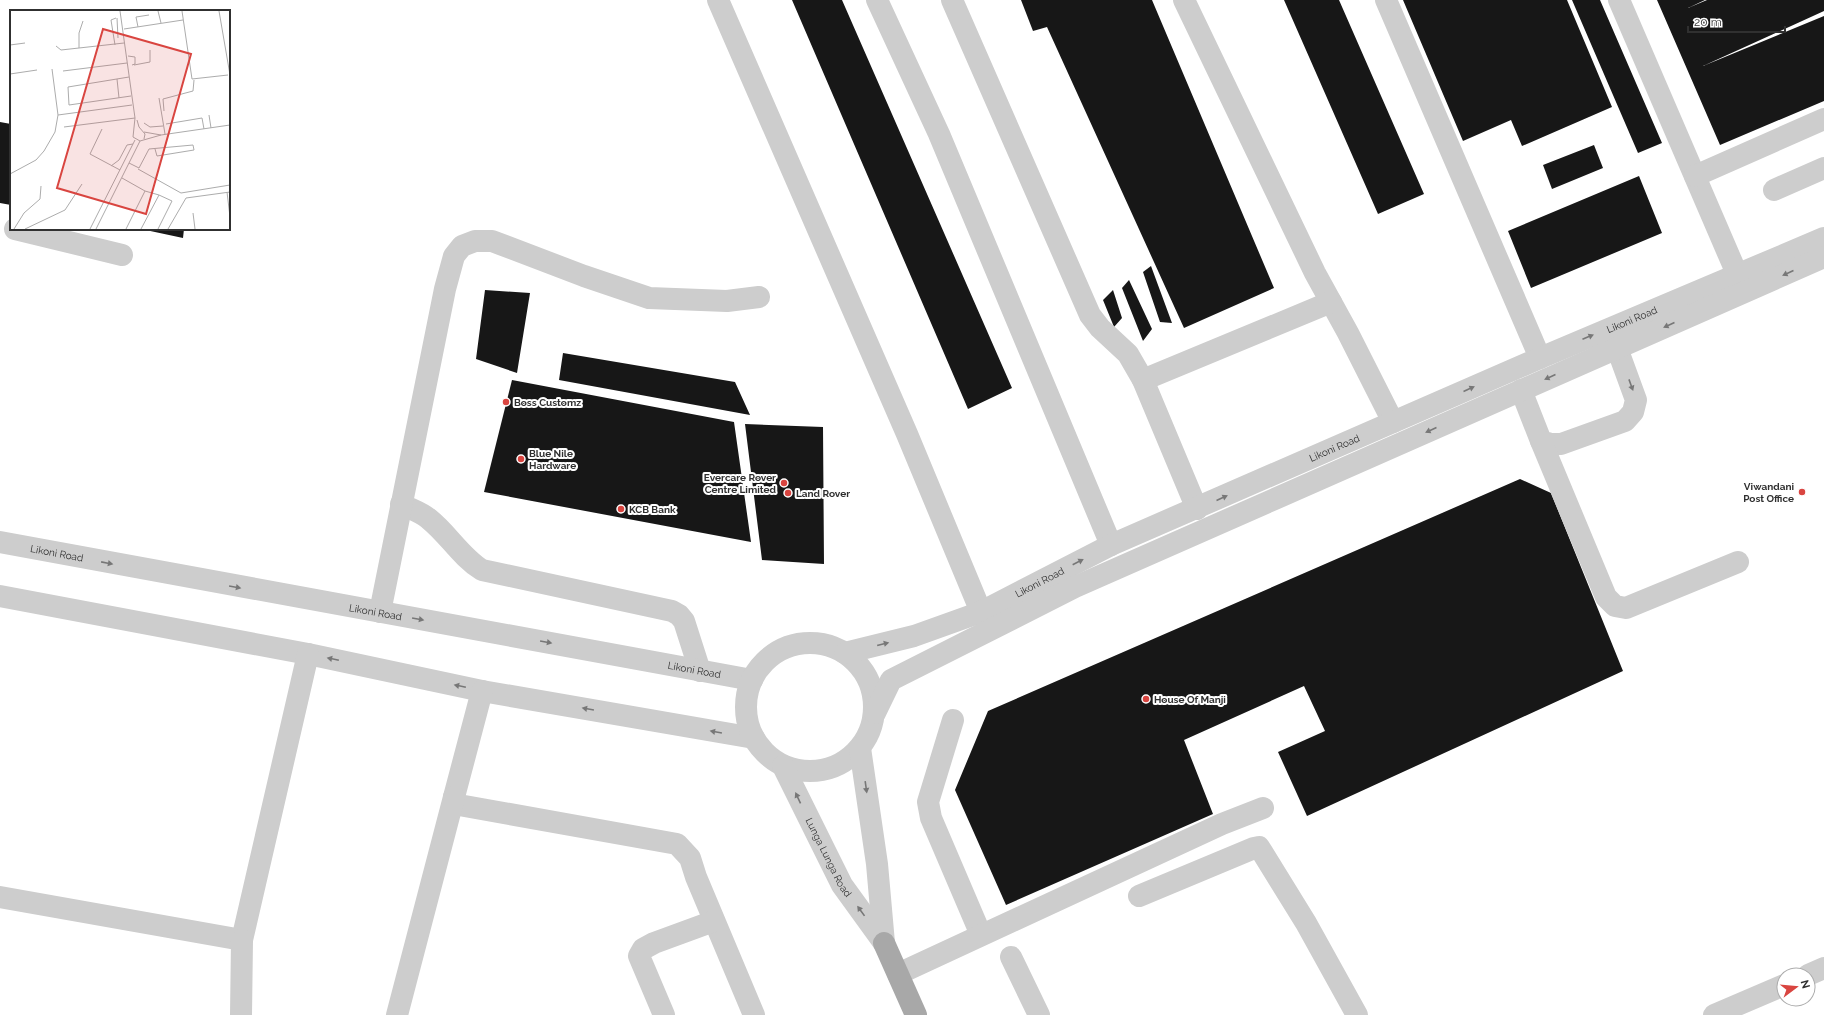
<svg xmlns="http://www.w3.org/2000/svg" width="1824" height="1015" font-family="Raleway,sans-serif">
<style>
.building{fill:#171717}
.lines{fill:none;stroke-linecap:round;stroke-linejoin:round}
.minor{stroke:#cdcdcd;stroke-width:22}
.major{stroke:#a8a8a8;stroke-width:22}
.oneway{fill:#777}
.poi-dot{fill:#d94540;stroke:#fff;stroke-width:1.5}
.labels{text-anchor:middle;dominant-baseline:central;stroke-width:4;stroke-linejoin:round;paint-order:stroke}
.street-label{font-size:10px;fill:#303030;stroke:#fff}
.poi-label{font-size:10px;font-weight:bold;fill:#303030;stroke:#fff;text-anchor:start}
.inset-road{fill:none;stroke:#acacac;stroke-width:1}
.view{fill:#d94540;fill-opacity:0.15;stroke:#d94540;stroke-width:2}
.inset-edge{fill:none;stroke:#303030;stroke-width:2}
</style>
<rect width="100%" height="100%" fill="#fff"/>
<!-- building -->
<path class="building" d="M792,0H842L1012,388L968,409Z
M1021,0H1152L1274,288L1184,328L1047,27L1033,31Z
M1284,0H1339L1424,194L1378,214Z
M1403,0H1567L1612,107L1522,146L1511,120L1463,141Z
M1572,0H1600L1662,143L1638,153Z
M1657,0H1705L1688,8L1707,0H1824V11L1703,66L1824,16V101L1720,145Z
M0,122L11,124V205L0,203Z
M1594,145L1603,168L1552,189L1543,165Z
M1639,176L1662,233L1531,288L1508,231Z
M141,229H184L183,238Z
M1151,266L1172,323L1160,322L1143,272Z
M1129,280L1152,329L1143,341L1122,288Z
M485,290L530,293L517,373L476,359Z
M1113,290L1122,318L1114,327L1103,300Z
M563,353L735,382L750,415L559,380Z
M512,380L734,422L751,542L484,492Z
M745,424L823,427L824,564L762,560Z
M1520,479L1551,493L1623,671L1307,816L1278,752L1325,731L1304,686L1184,740L1213,814L1006,905L955,790L988,711Z"/>
<g class="lines">
<!-- minor -->
<g class="minor">
<path d="M718,0L907,434L981,612"/>
<path d="M877,0L939,134L1111,545"/>
<path d="M952,0L1090,315L1100,328L1128,354L1143,380L1197,509"/>
<path d="M1184,0L1315,273L1348,333L1393,422"/>
<path d="M1386,0L1540,358"/>
<path d="M1619,0L1737,274"/>
<path d="M1695,176L1824,119"/>
<path d="M1774,190L1824,168"/>
<path d="M15,229L122,255"/>
<path d="M1143,380L1331,302"/>
<path d="M1521,390L1541,441L1551,444H1561L1625,421L1633,412L1636,400L1617,348"/>
<path d="M1541,441L1606,597L1615,606L1626,608L1738,562"/>
<path d="M401,504C410,509 421,512 429,519C448,534 461,557 482,570L672,611L679,615L684,621L700,671"/>
<path id="s1" d="M0,542C250,590 501,634 752,680"/>
<path d="M0,596L308,654L482,691L754,738"/>
<path d="M380,612L445,289L454,256L462,246L475,241H492L584,276L649,298L727,301L759,297"/>
<circle cx="810" cy="707" r="64"/>
<path id="s2" d="M845,653L914,636L981,612L1111,545L1540,358L1824,238"/>
<path d="M482,691L454,797L459,805L677,844L690,858L696,877L754,1015"/>
<path d="M875,713L891,680L1075,587L1824,257"/>
<path d="M953,720L928,802L931,818L981,935"/>
<path d="M860,748L877,864L884,943"/>
<path id="s3" d="M783,766L842,885L884,943"/>
<path d="M1139,896L1254,848L1259,847L1306,923L1357,1015"/>
<path d="M0,897L242,940L308,654"/>
<path d="M1011,957L1039,1015"/>
<path d="M898,974L1222,824L1263,808"/>
<path d="M1808,975L1824,968"/>
<path d="M241,1015L242,940"/>
<path d="M397,1015L454,797"/>
<path d="M664,1015L639,956L643,949L654,943L714,921"/>
<path d="M1714,1015L1784,985"/>
</g>
<!-- major -->
<path class="major" d="M884,943L916,1015"/>
</g>
<!-- one-way arrows -->
<defs><path id="oneway-solid" d="M-6-.8H1V-3.2L6.5 0L1 3.2V.8H-6Z"/></defs>
<g class="oneway">
<use href="#oneway-solid" transform="translate(1788 273) rotate(156)"/>
<use href="#oneway-solid" transform="translate(1669 325) rotate(156)"/>
<use href="#oneway-solid" transform="translate(1588 337) rotate(-23)"/>
<use href="#oneway-solid" transform="translate(1550 377) rotate(156)"/>
<use href="#oneway-solid" transform="translate(1631 385) rotate(70)"/>
<use href="#oneway-solid" transform="translate(1469 389) rotate(-24)"/>
<use href="#oneway-solid" transform="translate(1431 430) rotate(156)"/>
<use href="#oneway-solid" transform="translate(1222 498) rotate(-24)"/>
<use href="#oneway-solid" transform="translate(1078 562) rotate(-27)"/>
<use href="#oneway-solid" transform="translate(107 563) rotate(11)"/>
<use href="#oneway-solid" transform="translate(235 587) rotate(10)"/>
<use href="#oneway-solid" transform="translate(418 619) rotate(10)"/>
<use href="#oneway-solid" transform="translate(546 642) rotate(10)"/>
<use href="#oneway-solid" transform="translate(883 644) rotate(-14)"/>
<use href="#oneway-solid" transform="translate(333 659) rotate(-168)"/>
<use href="#oneway-solid" transform="translate(460 686) rotate(-168)"/>
<use href="#oneway-solid" transform="translate(588 709) rotate(-170)"/>
<use href="#oneway-solid" transform="translate(716 732) rotate(-170)"/>
<use href="#oneway-solid" transform="translate(866 787) rotate(82)"/>
<use href="#oneway-solid" transform="translate(798 798) rotate(-115)"/>
<use href="#oneway-solid" transform="translate(861 911) rotate(-126)"/>
</g>
<!-- markers -->
<g class="poi-dot">
<circle cx="506" cy="402" r="4"/>
<circle cx="521" cy="459" r="4"/>
<circle cx="784" cy="483" r="4"/>
<circle cx="1802" cy="492" r="4"/>
<circle cx="788" cy="493" r="4"/>
<circle cx="621" cy="509" r="4"/>
<circle cx="1146" cy="699" r="4"/>
</g>
<g class="labels">
<!-- street labels -->
<g class="street-label">
<text stroke="none"><textPath href="#s2" startOffset="856">Likoni Road</textPath></text>
<text stroke="none"><textPath href="#s2" startOffset="532">Likoni Road</textPath></text>
<text stroke="none"><textPath href="#s1" startOffset="58">Likoni Road</textPath></text>
<text stroke="none"><textPath href="#s2" startOffset="208">Likoni Road</textPath></text>
<text stroke="none"><textPath href="#s1" startOffset="382">Likoni Road</textPath></text>
<text stroke="none"><textPath href="#s1" startOffset="706">Likoni Road</textPath></text>
<text stroke="none"><textPath href="#s3" startOffset="102">Lunga Lunga Road</textPath></text>
</g>
<!-- poi labels -->
<g class="poi-label">
<text x="514" y="402">Boss Customz</text>
<text x="529" y="453">Blue Nile<tspan x="529" dy="12">Hardware</tspan></text>
<text x="776" y="477" text-anchor="end">Evercare Rover<tspan x="776" dy="12">Centre Limited</tspan></text>
<text x="1794" y="486" text-anchor="end">Viwandani<tspan x="1794" dy="12">Post Office</tspan></text>
<text x="796" y="493">Land Rover</text>
<text x="629" y="509">KCB Bank</text>
<text x="1154" y="699">House Of Manji</text>
</g>
</g>
<!-- overview -->
<g transform="translate(10 10)">
<rect width="220" height="220" fill="#fff"/>
<path class="inset-road" d="M110,1L125,108L123,127L130,131L151,125M148,1L151,13M172,1L182,69L218,65M209,1L220,65M107,8L108,28M128,17L126,7L139,5M114,19L173,10M0,35L15,33M105,35L101,10L106,8M46,36L51,40L114,33M69,38V23L73,11M118,46L125,47V54L122,55M124,55L140,52V40M42,59L48,105M53,61L117,53M0,64L27,60M119,67L58,77L59,95L121,86M107,69L109,88M149,88L155,124M154,101L153,89L183,81L184,70M199,105L201,118M127,110L129,117L135,124L134,129M134,113L140,117L153,116M156,114L192,108L194,119M54,117L125,108M92,119L80,144L110,160M134,122L151,125M151,125L220,115M119,153L129,158L139,139L183,135L184,140L147,146L145,139M101,156L109,150L117,135L123,134M128,159L171,183L220,175M0,164L26,150L34,141L45,122L48,105L122,95M112,168L135,181L116,219M217,182L220,207M183,203L185,219M4,219L14,203L30,189L31,176M15,219L55,200L72,174M80,219L125,130M86,219L130,131M131,219L149,185L135,181M148,219L162,191L149,185M158,219L176,188L220,182"/>
<path class="view" d="M93,19L181,44L136,204L47,178Z"/>
<rect width="220" height="220" class="inset-edge"/>
</g>
<!-- north arrow -->
<g transform="translate(1796 987) rotate(74)"><circle r="19" fill="#ffffff" stroke="#acacac"/>
<path d="M0-3L7 15L0 10L-7 15Z" fill="#d94540"/>
<text y="-6" font-size="11" font-weight="bold" text-anchor="middle" fill="#303030">N</text>
</g>
<!-- scale -->
<path d="M1688 26v6h97v-6" fill="none" stroke="#303030" stroke-width="2"/>
<text x="1694" y="26" font-size="12" fill="#303030" stroke="#ffffff" stroke-width="3" paint-order="stroke">20 m</text>
</svg>
